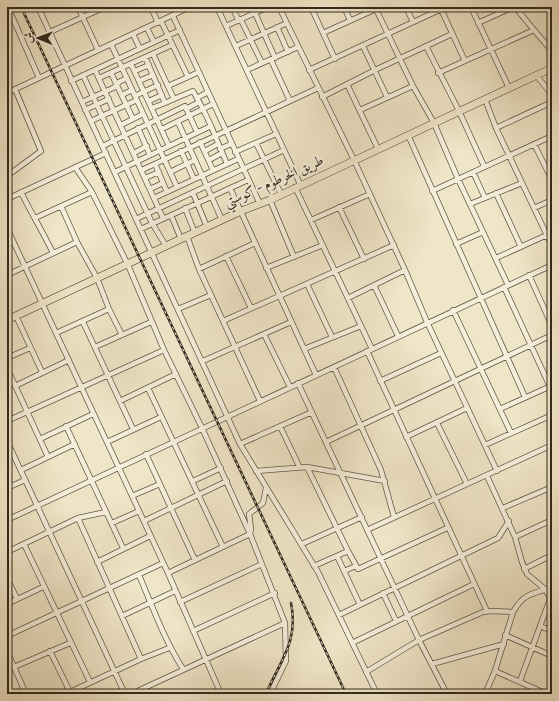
<svg xmlns="http://www.w3.org/2000/svg" width="559" height="701" font-family="Vollkorn,Amiri,serif">
<style>
.lines{fill:none;stroke-linecap:round;stroke-linejoin:round}
.minor-casing{stroke:#615848;stroke-width:6}
.highway-casing{stroke:#32291e;stroke-width:8}
.minor{stroke:#f5eedb;stroke-width:4.5}
.highway{stroke:#efe5c7;stroke-width:7}
.rail-casing{stroke:#32291e;stroke-width:2.5}
.rail{stroke:#f5eedb;stroke-width:1;stroke-dasharray:3;stroke-linecap:butt}
.labels{text-anchor:middle;dominant-baseline:central;stroke-width:4;stroke-linejoin:round;paint-order:stroke}
.street-label{font-size:14px;fill:#32291e;stroke:#f5eedb}
</style>
<rect width="100%" height="100%" fill="#efe5c7"/>
<filter id="stains"><feTurbulence type="fractalNoise" baseFrequency=".005" numOctaves="4"/><feColorMatrix values="0 0 0 0 .2 0 0 0 0 .09 0 0 0 0 .02 0 0 0 .5 -.17"/></filter>
<radialGradient id="worn" r=".72"><stop offset=".6" stop-color="#630" stop-opacity="0"/><stop offset="1" stop-color="#630" stop-opacity=".3"/></radialGradient>
<g class="lines">
<defs>
<path id="minor" d="M8,7L39,78
M38,7L240,444L318,572L377,694
M78,7L98,50
M151,7L158,23
M217,7L300,184
M232,7L239,21
M279,7L354,160L405,270L427,322L497,471
M311,7L335,59
M344,7L350,20
M375,7L413,86L434,123L458,179L508,285
M406,7L413,22
M471,7L509,88
M550,7L552,11
M441,9L465,61
M255,13L275,58
M173,16L260,204
M241,20L262,63
M161,21L188,77
M478,23L513,7
M226,26L268,7
M277,27L288,52
M147,28L154,42
M534,30L552,51
M50,32L105,7
M323,33L376,9
M133,34L140,49
M111,44L177,187
M236,46L287,23
M363,46L387,97
M426,46L459,111L484,166
M153,54L174,99L165,103
M145,57L165,103L152,108
M271,60L290,101
M131,64L169,146
M95,70L163,218
M247,70L298,47
M309,70L446,7
M135,71L149,65
M111,73L133,119
M438,73L534,30L515,7
M83,75L152,223L166,246
M536,75L552,95
M99,78L172,45
M71,81L180,30
M139,81L153,75
M347,84L378,149
M168,86L199,72
M7,93L190,7
M122,95L132,90
M135,96L158,85
M322,97L375,70L452,34
M197,98L208,92
M485,99L496,128L552,246
M149,101L162,95
M82,102L115,87L119,82L127,78
M186,109L199,102
M85,110L109,99
M360,110L413,86
M91,121L137,100
M178,122L222,220
M121,125L143,114
M211,126L203,109L213,104
M138,128L150,155
M496,128L552,102
M162,129L203,109L193,91L174,99
M408,135L525,397
M200,142L213,170
M256,143L281,194
M534,144L552,180
M103,146L185,106L197,132
M220,149L231,144
M181,151L194,179
M205,151L218,144
M235,152L276,134
M134,153L147,146
M209,160L222,153
M155,164L167,192
M75,167L92,192L128,265L164,350L202,428L250,534L285,623L131,694
M546,168L552,166
M142,170L318,88
M115,172L211,126L227,164
M170,172L195,160
M473,172L485,198
M7,176L41,151L15,89
M145,178L159,172
M295,187L372,349
M230,188L316,375
M150,189L163,183
M432,191L552,136
M21,192C31,213 43,232 53,253
M193,193L207,227
M496,193L521,247
M154,198L238,159
M7,199L106,153
M270,200L294,257
M470,204L522,183
M61,206L77,242L97,278L109,309L122,335
M339,207L364,259
M185,208L195,233
M534,208L552,200
M171,215L181,239
M35,218L92,192
M136,219L284,150
M311,220L370,194
M7,228L168,573L221,694
M141,229L248,180
M187,236L199,269L260,401
M456,244L483,232
M226,256L251,308
M496,258L547,235
M266,268L323,245
M199,269L255,243
M7,275L77,242
M529,275L552,326
M307,284L332,337
M374,285L398,336
M504,287L552,391
M348,298L405,270
M178,309L211,295
M453,310L511,433
M16,316L42,372
M223,321L394,245
M83,322L133,429
M56,333L109,309
M264,334L290,387
M95,347L151,322
M304,349L361,326
M367,351L487,611
M7,358L30,348
M203,361L291,322
M334,367L381,470L394,517
M7,368L48,457
M380,381L441,353
M298,383L419,640L447,694
M15,386L69,360
M148,388L223,547
M120,401L176,374
M500,409L551,386
M7,421L164,350
M437,423L467,484
M66,426L123,548
M280,426L299,466
M406,437L467,408
M40,439L93,414
M7,441L125,694
M107,442L161,417
M326,442L552,335
M240,444L312,412
M485,445L552,415
M146,454L195,560
M307,467L348,551L358,569L447,528
M21,470L75,444
M256,471L307,467L385,481
M487,476L515,537L522,562L527,574L546,590L550,599L520,681
M193,481L221,468
M7,488L25,480
M132,496L160,484
M503,508L552,487
M78,518L141,659
M7,520L552,265
M144,521L227,481
M112,523L139,511
M367,530L552,445
M515,537L552,520
M24,544L90,682
M302,544L362,517
M7,552L78,518L106,512
M337,556L360,605
M97,562L150,536
M314,566L348,551
M524,569L552,555
M344,571L356,566
M168,573L250,534L251,529L249,514L263,503L266,488
M139,575C153,608 164,639 183,669
M7,578L17,599
M383,593L396,621
M180,602L262,564
M7,604L43,587
M339,615L498,538L509,521
M122,616L175,591
M540,626L552,631
M193,631L275,593
M505,635L552,656
M7,636L163,563
M352,643L474,584
M7,651L26,694
M50,651L71,694
M432,664L504,644
M14,667L70,643
M495,671L547,694
M366,672L419,640L483,612L491,611L513,612C523,594 533,593 552,588
M70,692L141,659L169,648
M270,694L286,661L285,623
M485,694L495,671L513,612"/>
<path id="highway" d="M7,320L241,211L270,200L552,68"/>
</defs>
<!-- minor casing -->
<use href="#minor" class="minor-casing"/>
<!-- highway casing -->
<use href="#highway" class="highway-casing"/>
<!-- minor -->
<use href="#minor" class="minor"/>
<!-- highway -->
<use href="#highway" class="highway"/>
<defs>
<path id="rail" d="M21,7L346,694
M266,694C280,660 299,642 291,603"/>
</defs>
<!-- rail casing -->
<use href="#rail" class="rail-casing"/>
<!-- rail -->
<use href="#rail" class="rail"/>
</g>
<g class="labels">
<!-- street labels -->
<g class="street-label">
<text transform="translate(274 182) rotate(-24)">طريق الخرطوم - كوستي</text>
</g>
</g>
<!-- margin -->
<rect width="559" height="701" fill="none" stroke="#efe5c7" stroke-width="24"/>
<rect x="8" y="8" width="543" height="685" fill="none" stroke="#32291e" stroke-width="2"/>
<rect x="12" y="12" width="535" height="677" fill="none" stroke="#32291e"/>
<!-- north arrow -->
<g transform="translate(38 38) rotate(271)" stroke="#f5eedb" stroke-width="3" paint-order="stroke">
<path d="M0-3L7 15L0 10L-7 15Z" fill="#32291e"/>
<text y="-6" font-size="11" font-weight="bold" text-anchor="middle" fill="#32291e">ش</text>
</g>
<rect width="100%" height="100%" filter="url(#stains)"/>
<rect width="100%" height="100%" fill="url(#worn)"/>
</svg>
